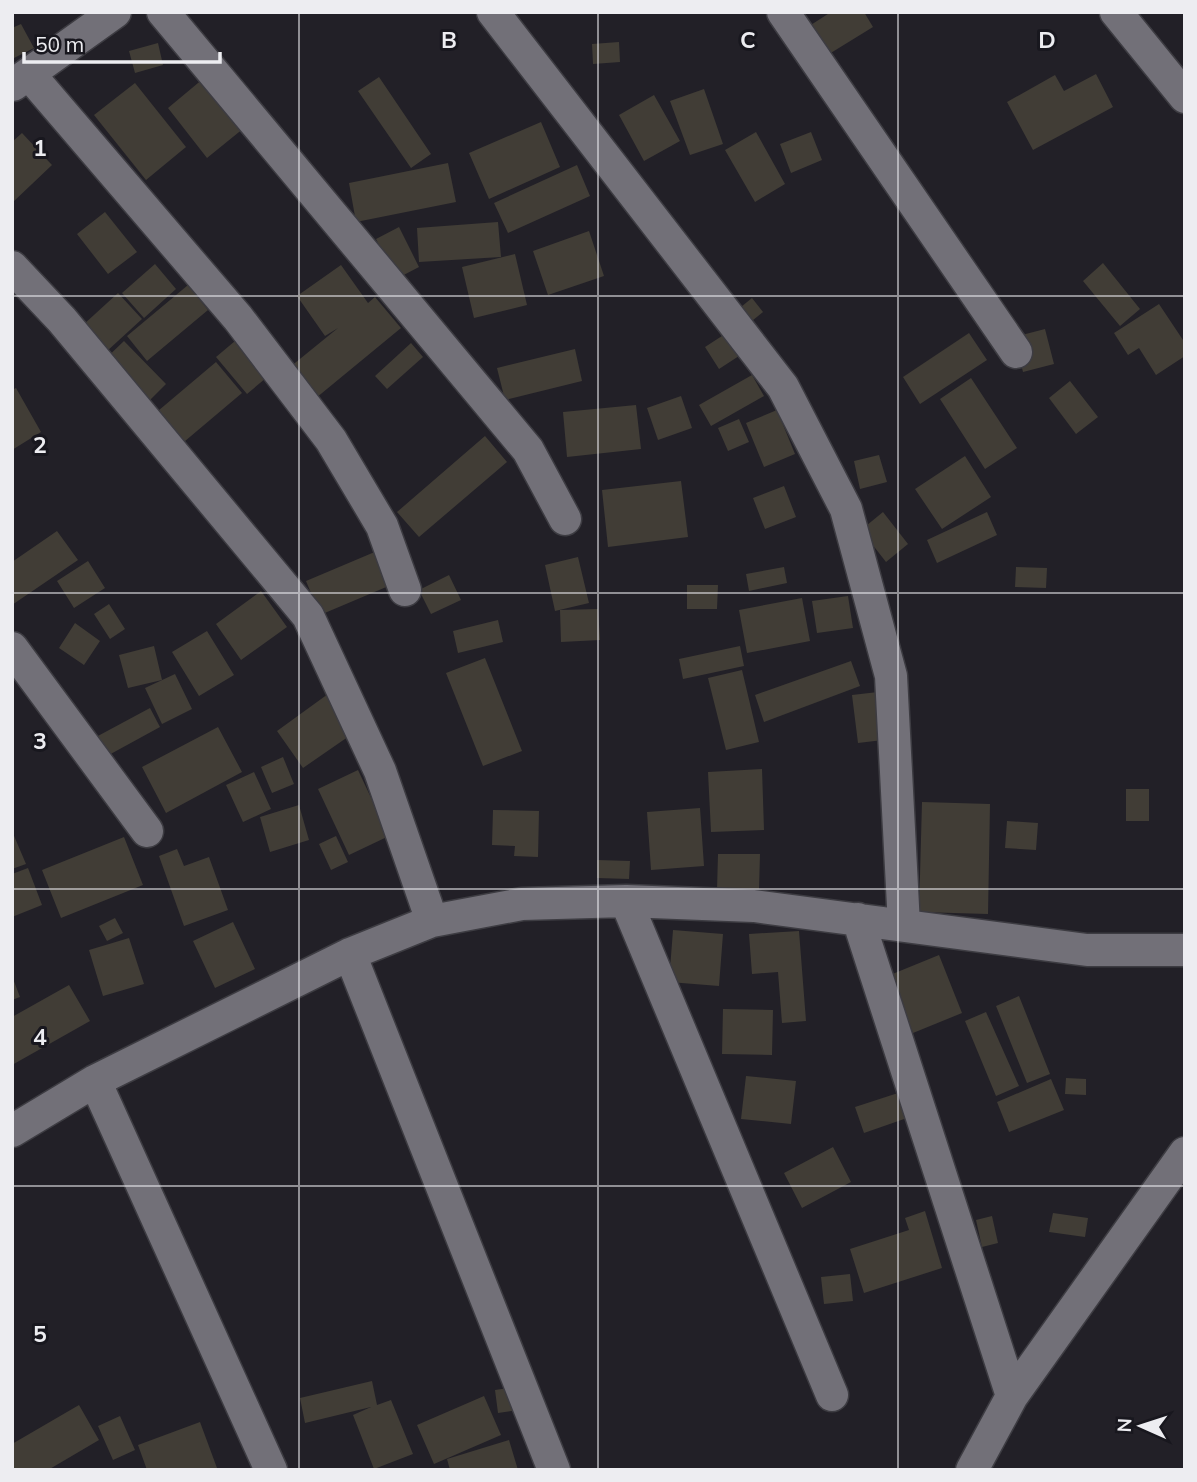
<svg xmlns="http://www.w3.org/2000/svg" width="1197" height="1482" font-family="Mulish,sans-serif">
<style>
.building{fill:#413d36}
.lines{fill:none;stroke-linecap:round;stroke-linejoin:round}
.minor-casing{stroke:#3d3c42;stroke-width:35}
.minor{stroke:#727078;stroke-width:32}
.grid{fill:none;stroke:#ededf1;stroke-width:2;stroke-opacity:0.55}
.grid-label{font-size:23px;text-anchor:middle;font-weight:bold;fill:#ededf1;stroke:#18171e;stroke-width:6;stroke-linejoin:round;paint-order:stroke}
</style>
<rect width="100%" height="100%" fill="#222027"/>
<!-- building -->
<path class="building" d="M831,12H864L873,27L821,59L803,30Z
M21,24L34,48L12,59V28Z
M619,42L620,62L593,64L592,44Z
M158,43L163,65L135,73L129,51Z
M1096,74L1113,107L1033,150L1007,102L1055,75L1064,91Z
M379,77L431,154L411,168L358,91Z
M204,78L244,128L207,158L168,108Z
M135,83L186,147L146,180L94,115Z
M704,89L723,144L690,155L670,101Z
M654,95L680,141L644,161L619,115Z
M541,122L560,167L489,199L469,153Z
M756,132L785,184L755,202L725,150Z
M811,132L822,160L791,173L780,144Z
M22,133L52,165L12,203V142Z
M448,163L456,202L356,222L349,183Z
M577,165L590,196L508,233L494,203Z
M105,212L137,252L108,274L77,234Z
M498,222L501,257L419,262L417,228Z
M399,227L419,267L396,279L376,239Z
M589,231L604,276L548,295L533,251Z
M515,254L527,305L474,318L462,267Z
M1103,263L1140,309L1120,326L1083,281Z
M155,264L176,289L144,318L122,293Z
M341,265L368,303L375,297L401,328L316,398L290,367L338,328L325,336L297,296Z
M188,285L208,310L147,361L127,336Z
M118,293L142,319L106,352L83,325Z
M752,298L763,312L747,325L736,311Z
M1159,304L1185,343V356L1156,375L1139,348L1128,355L1114,333Z
M1045,329L1054,364L1023,372L1014,337Z
M969,333L987,360L920,404L903,377Z
M725,334L739,356L719,369L705,347Z
M124,341L166,384L142,408L100,364Z
M235,341L266,378L247,394L216,357Z
M411,343L423,357L387,389L375,376Z
M575,349L582,381L505,400L497,368Z
M216,362L242,393L178,447L152,416Z
M752,375L764,396L711,426L699,405Z
M971,378L1017,448L985,469L940,399Z
M1070,381L1098,417L1076,434L1049,398Z
M16,388L41,432L12,450V390Z
M681,396L692,428L658,440L647,408Z
M636,405L641,449L567,457L563,412Z
M777,410L795,454L764,467L746,423Z
M739,419L749,442L728,451L718,428Z
M485,436L507,462L419,537L397,512Z
M879,455L887,482L860,489L854,461Z
M965,456L991,497L942,529L915,489Z
M681,481L688,537L608,547L602,490Z
M784,486L796,517L765,529L753,498Z
M883,512L908,544L886,562L861,530Z
M987,512L997,535L937,563L927,540Z
M57,531L78,560L12,605V562Z
M377,551L391,585L320,615L306,581Z
M578,557L589,603L555,611L545,565Z
M88,561L105,588L74,608L57,581Z
M784,567L787,583L749,591L746,574Z
M1016,567L1047,568L1046,588L1015,587Z
M449,575L461,600L431,614L419,590Z
M687,585H718L717,609H687Z
M261,591L287,627L241,660L216,624Z
M848,596L853,628L817,633L812,601Z
M802,598L810,641L747,653L739,610Z
M109,604L125,629L110,639L94,614Z
M598,609L600,640L561,642L560,610Z
M498,620L503,642L458,653L453,631Z
M75,623L100,641L84,665L59,648Z
M207,631L234,675L199,696L172,652Z
M154,646L162,680L128,688L119,655Z
M740,646L744,666L683,679L679,659Z
M485,658L522,751L483,766L446,673Z
M851,661L860,686L764,722L755,695Z
M742,670L759,742L726,750L708,678Z
M175,674L192,709L162,724L145,688Z
M878,692L883,740L858,743L852,695Z
M328,694L355,732L303,768L277,731Z
M150,708L160,727L107,756L96,737Z
M218,727L242,772L166,813L142,767Z
M283,757L294,784L272,793L261,767Z
M762,769L764,830L711,832L708,772Z
M358,770L389,836L349,855L318,789Z
M254,772L271,809L243,822L226,785Z
M1126,789H1149V821H1126Z
M922,802L990,804L988,914L919,912Z
M299,805L309,840L270,852L260,817Z
M700,808L704,866L651,870L647,812Z
M493,810L539,811L538,857L514,856L515,846L492,845Z
M1007,821L1038,823L1036,850L1005,848Z
M12,831L26,864L12,869Z
M336,836L348,862L331,870L319,844Z
M124,837L143,885L61,918L42,870Z
M177,849L184,866L209,857L228,910L184,926L159,856Z
M718,854H760L759,890H717Z
M597,860L630,861L629,879L597,878Z
M28,868L42,905L12,917V874Z
M115,918L123,933L107,941L99,926Z
M233,922L255,969L215,988L193,941Z
M673,930L723,934L719,986L669,982Z
M799,931L806,1021L782,1023L778,972L752,974L749,934Z
M129,938L144,984L103,996L89,950Z
M939,955L962,1013L913,1033L890,975Z
M12,976L20,997L12,1000Z
M69,985L90,1021L12,1065V1017Z
M1019,996L1050,1074L1027,1083L996,1006Z
M723,1009L773,1010L772,1055L722,1054Z
M986,1012L1019,1086L996,1096L965,1021Z
M746,1076L796,1081L791,1124L741,1119Z
M1066,1078L1086,1079V1095L1065,1094Z
M1051,1079L1064,1110L1009,1132L997,1102Z
M898,1093L907,1118L864,1133L855,1107Z
M833,1147L851,1182L802,1208L784,1173Z
M925,1211L942,1268L864,1293L850,1249L909,1230L905,1218Z
M1053,1213L1088,1218L1085,1237L1049,1232Z
M992,1216L998,1243L982,1247L976,1220Z
M850,1274L853,1301L824,1304L821,1277Z
M372,1381L377,1405L391,1400L413,1454L374,1469L353,1415L371,1407L305,1423L300,1398Z
M522,1386L525,1409L498,1413L495,1390Z
M484,1396L501,1435L434,1464L417,1425Z
M79,1405L99,1440L48,1470H12V1444Z
M120,1416L135,1450L113,1460L98,1426Z
M200,1422L217,1468L147,1470L138,1445Z
M509,1440L518,1470H450L447,1459Z"/>
<g class="lines">
<defs>
<path id="minor" d="M163,12L528,450L565,519
M493,12L783,387L846,509L891,676L904,925
M783,12L1016,352
M1116,12L1185,97
M29,74L238,318L331,440L382,526L405,590
M13,85L115,12
M12,267L62,320L308,616L380,771L432,921
M12,648L147,831
M626,901L832,1395
M858,919L1012,1396
M350,954L554,1470
M95,1081L271,1470
M12,1131L95,1081L350,954L432,921L522,904L626,901L754,906L1087,950H1185
M972,1470L1012,1396L1185,1153"/>
</defs>
<!-- minor casing -->
<use href="#minor" class="minor-casing"/>
<!-- minor -->
<use href="#minor" class="minor"/>
</g>
<!-- grid -->
<path class="grid" d="M299,12V1470M598,12V1470M898,12V1470M12,296H1185M12,593H1185M12,889H1185M12,1186H1185"/>
<g class="grid-label">
<text x="449" y="48">B</text>
<text x="748" y="48">C</text>
<text x="1047" y="48">D</text>
<text x="40" y="156">1</text>
<text x="40" y="453">2</text>
<text x="40" y="749">3</text>
<text x="40" y="1045">4</text>
<text x="40" y="1342">5</text>
</g>
<!-- border -->
<rect width="1197" height="1482" fill="none" stroke="#ededf1" stroke-width="28"/>
<!-- north arrow -->
<g transform="translate(1141 1426) rotate(273)" stroke="#18171e" stroke-width="5" paint-order="stroke">
<path d="M0-5L12 26L0 18L-12 26Z" fill="#ededf1"/>
<text y="-10" font-size="19" font-weight="bold" text-anchor="middle" fill="#ededf1">N</text>
</g>
<!-- scale -->
<path d="M24 52v10h196v-10" fill="none" stroke="#ededf1" stroke-width="3.5"/>
<text x="35" y="52" font-size="21" fill="#ededf1" stroke="#18171e" stroke-width="5" paint-order="stroke">50 m</text>
</svg>
